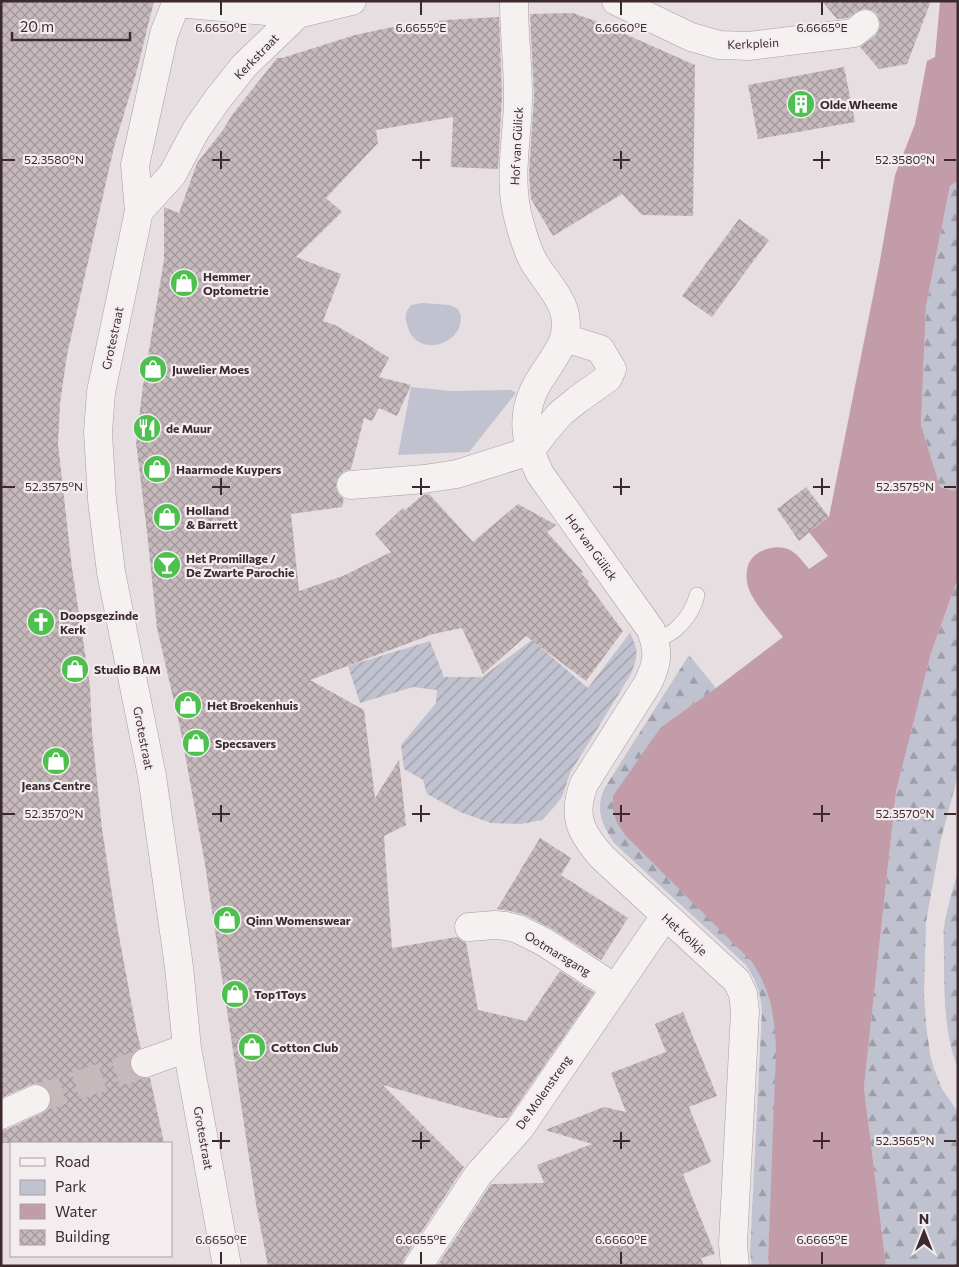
<svg xmlns="http://www.w3.org/2000/svg" width="959" height="1267" font-family="Commissioner,sans-serif">
<style>
.green{fill:#c0c2cf}
.forest{fill:url(#forest-firs)}
.garden{fill:url(#garden-furrows)}
.water{fill:#c39ca9}
.building{fill:url(#building-cross-hatch)}
.lines{fill:none;stroke-linecap:round;stroke-linejoin:round}
.street-tunnel{stroke:#c4babc;stroke-width:28;stroke-dasharray:28 14;stroke-linecap:butt}
.lane-casing{stroke:#a99da0;stroke-width:16}
.street-casing{stroke:#a99da0;stroke-width:29}
.lane{stroke:#f5f1f1;stroke-width:15}
.street{stroke:#f5f1f1;stroke-width:28}
.ticks{fill:none;stroke:#3c292d;stroke-width:2}
.labels{text-anchor:middle;dominant-baseline:central;stroke-width:4.5;stroke-linejoin:round;paint-order:stroke}
.street-label{font-size:12px;fill:#3c292d;stroke:#f4edef}
.poi-label{font-size:12px;font-weight:bold;fill:#3c292d;stroke:#f4edef;text-anchor:start}
.ticks-label{font-size:12px;text-anchor:middle;fill:#3c292d;stroke:#f4edef;stroke-width:4.5;stroke-linejoin:round;paint-order:stroke}
</style>
<defs>
<pattern id="forest-firs" width="22" height="20" patternUnits="userSpaceOnUse" patternTransform="scale(1.25)"><rect width="22" height="20" fill="#c0c2cf"/><path d="M5 1l3.5 6h-7zM16 11l3.5 6h-7z" fill="#9d9ea8"/></pattern>
<pattern id="garden-furrows" width="10" height="10" patternUnits="userSpaceOnUse" patternTransform="scale(1.25)"><rect width="10" height="10" fill="#c0c2cf"/><path d="M-1 1l2-2M0 10L10 0M9 11l2-2" fill="none" stroke="#9d9ea8"/></pattern>
<pattern id="building-cross-hatch" width="8" height="8" patternUnits="userSpaceOnUse" patternTransform="scale(1.25)"><rect width="8" height="8" fill="#c5b9bc"/><path d="M0 0l8 8M0 8l8-8" fill="none" stroke="#a19699"/></pattern>
</defs>
<rect width="100%" height="100%" fill="#e6dee0"/>
<!-- green -->
<path class="green" d="M422,303L450,305L458,309C459,311 460,314 461,316C461,320 460,324 459,328C451,345 426,352 413,337C410,335 409,330 408,327C404,317 405,313 411,305Z
M411,387L451,391L511,390L516,393L469,452L398,455Z"/>
<!-- forest -->
<path class="forest" d="M958,181V492L940,487L921,425L926,306L950,186Z
M958,578V775L941,839L926,922L924,993L926,1025L930,1054L934,1069L942,1089L958,1112V1266H886L864,1087L896,792L931,653Z
M689,655L716,688L661,727L751,961L760,973L766,985L776,1028V1086L768,1259L769,1266H752L750,1252L762,1010C760,991 756,980 746,965L614,843C602,824 595,811 604,789Z
M958,871V1068C944,1036 944,989 944,954C944,945 943,936 944,927C947,908 953,889 958,871Z"/>
<!-- garden -->
<path class="garden" d="M630,633C639,651 638,655 631,674L570,773L562,797L554,807L542,820L521,824L491,823L460,812L427,794L423,780L404,769L401,745L436,703L437,690L413,687L360,703L348,666L430,641L444,677H482L532,640L588,688Z"/>
<!-- water -->
<path class="water" d="M940,1H958V181L950,186L926,306L921,425L940,487L958,492V578L931,653L896,792L864,1087L886,1266H769L768,1259L776,1052C775,1018 771,989 751,961L625,835L617,823L613,810V796L661,727L716,688L783,637C773,624 752,602 748,586C746,580 746,569 749,563C755,550 777,543 790,550C798,554 803,562 809,569L828,556L809,532L829,517L879,266L895,175L915,124L927,61L935,57Z"/>
<!-- building -->
<path class="building" d="M1,1H154L136,74L114,147L67,355L60,403L58,444L72,568L90,686L92,733L102,829L116,920L137,1033L141,1048L133,1053L130,1060V1068L135,1075L142,1078H150L164,1143H1V1130L8,1129L42,1113L49,1108L52,1100L50,1092L45,1087L37,1083L30,1085L1,1098Z
M822,1H931L907,64L879,69L860,47L875,36L879,30L880,22L877,14L871,10L863,9L856,12L848,18L837,19Z
M573,13L598,22L695,65L693,216L642,215L622,194L553,236L531,199L529,174L534,96L530,14Z
M499,17L502,96L498,169L451,167L453,117L376,130L378,143L326,198L342,212L296,257L341,274L323,321L335,325L364,342L389,358L379,377L411,385L397,416L379,408L372,421L364,418L351,469L343,472L337,479L336,487L338,493L344,499L342,507L291,514L299,591L343,576L391,552L375,534L403,508L405,510L423,495L429,494L473,542L518,504L556,525L547,532L583,572L581,573L589,582L587,583L623,631L586,681L526,636L483,674L462,628L433,634L310,680L364,710L375,798L399,760L406,825L384,836L392,948L457,937L462,941L466,942L478,1010L526,1021L560,971L594,993L508,1118H499L383,1085L464,1167L405,1257L402,1266H268L256,1204L205,864L180,727L157,628L147,532L136,442L143,386L164,260V207L179,213L197,163L223,130L232,115L277,58H282L355,35L388,28L446,20Z
M844,67L855,122L758,139L748,85Z
M739,219L769,240L712,317L682,296Z
M806,487L829,517L813,529L799,541L777,509Z
M540,838L571,858L561,875L628,918L601,960L552,929L525,915L510,911L497,909Z
M683,1012L717,1096L689,1107L711,1162L683,1174L715,1254L701,1258L704,1266H437L491,1184L544,1183L537,1165L592,1144L545,1130L604,1107L626,1112L611,1073L666,1052L655,1024Z"/>
<g class="lines">
<!-- street-tunnel -->
<path class="street-tunnel" d="M36,1099L145,1063"/>
<defs>
<path id="lane" d="M655,642C662,638 670,634 676,629C686,620 694,608 697,595"/>
<path id="street" d="M177,1L164,34L135,165L139,211L101,392L98,432L102,500L111,572L152,776L179,967L187,1048L227,1266
M514,1C514,33 518,65 518,96C518,140 507,177 519,221C523,235 527,251 535,264C552,291 574,307 563,342C556,356 547,368 539,381C520,412 524,442 540,474L651,630C659,652 658,662 648,683L584,784C572,816 580,832 602,857L737,981L743,994L745,1011L733,1244L735,1266
M616,1L691,37L719,45L749,46L854,33L865,24
M177,3L298,14L352,1
M139,211L172,175L196,130L217,100L244,66L298,14
M351,485L424,479L457,474L530,451L547,429L561,413L577,400L608,378L612,369L600,349L565,338
M469,927L495,925L506,926L518,929L544,942L615,988
M145,1063L187,1048
M1,1115L36,1099
M418,1266L478,1175L520,1128L665,916"/>
</defs>
<!-- lane casing -->
<use href="#lane" class="lane-casing"/>
<!-- street casing -->
<use href="#street" class="street-casing"/>
<!-- lane -->
<use href="#lane" class="lane"/>
<!-- street -->
<use href="#street" class="street"/>
</g>
<!-- ticks -->
<path class="ticks" d="M221,2V15M421,2V15M621,2V15M822,2V15M221,151V169M421,151V169M621,151V169M822,151V169M2,160H15M212,160H230M412,160H430M613,160H630M813,160H830M944,160H956M221,478V495M421,478V495M621,478V495M822,478V495M2,487H15M212,487H230M412,487H430M613,487H630M813,487H830M944,487H956M221,805V822M421,805V822M621,805V822M822,805V822M2,814H15M212,814H230M412,814H430M613,814H630M813,814H830M944,814H956M221,1132V1149M421,1132V1149M621,1132V1149M822,1132V1149M212,1141H230M412,1141H430M613,1141H630M813,1141H830M944,1141H956M221,1252V1264M421,1252V1264M621,1252V1264M822,1252V1264"/>
<!-- icons -->
<defs>
<symbol id="building-disc" viewBox="-11 -11 22 22"><circle r="9.5" fill="#4ec050" stroke="#f4edef"/><path d="M-4-6H4V6H1V3H-1V6H-4ZM-2.5-4.3h1.7v1.8h-1.7ZM.8-4.3h1.7v1.8H.8ZM-2.5-1h1.7V.8h-1.7ZM.8-1h1.7V.8H.8Z" fill="#fff"/></symbol>
<symbol id="shop-disc" viewBox="-11 -11 22 22"><circle r="9.5" fill="#4ec050" stroke="#f4edef"/><path d="M-5-2.5h2.3a2.7 3.5 0 0 1 5.4 0H5L5.5 6h-11ZM-1.5-2.5h3a1.5 2.3 0 0 0-3 0Z" fill="#fff"/></symbol>
<symbol id="restaurant-disc" viewBox="-11 -11 22 22"><circle r="9.5" fill="#4ec050" stroke="#f4edef"/><path d="M-5-6h1v4h1v-4h1v4h1v-4h1v5L-1.5 .5V6h-2V.5L-5-1ZM5-6V6H3V1.5H1.5Q1.5-4 5-6Z" fill="#fff"/></symbol>
<symbol id="bar-disc" viewBox="-11 -11 22 22"><circle r="9.5" fill="#4ec050" stroke="#f4edef"/><path d="M-6-5H6L.8 .8V4.5H3.5V6h-7V4.5H-.8V.8Z" fill="#fff"/></symbol>
<symbol id="church-disc" viewBox="-11 -11 22 22"><circle r="9.5" fill="#4ec050" stroke="#f4edef"/><path d="M-1.2-6h2.4v3.5h3.3v2.4h-3.3V6h-2.4V-.1h-3.3v-2.4h3.3Z" fill="#fff"/></symbol>
</defs>
<g fill-rule="evenodd">
<use href="#building-disc" x="785" y="88" width="32" height="32"/>
<use href="#shop-disc" x="168" y="267" width="32" height="32"/>
<use href="#shop-disc" x="137" y="353" width="32" height="32"/>
<use href="#restaurant-disc" x="131" y="412" width="32" height="32"/>
<use href="#shop-disc" x="141" y="453" width="32" height="32"/>
<use href="#shop-disc" x="151" y="501" width="32" height="32"/>
<use href="#bar-disc" x="151" y="549" width="32" height="32"/>
<use href="#church-disc" x="25" y="606" width="32" height="32"/>
<use href="#shop-disc" x="59" y="653" width="32" height="32"/>
<use href="#shop-disc" x="172" y="689" width="32" height="32"/>
<use href="#shop-disc" x="180" y="727" width="32" height="32"/>
<use href="#shop-disc" x="40" y="745" width="32" height="32"/>
<use href="#shop-disc" x="211" y="904" width="32" height="32"/>
<use href="#shop-disc" x="219" y="978" width="32" height="32"/>
<use href="#shop-disc" x="236" y="1031" width="32" height="32"/>
</g>
<g class="labels">
<!-- street labels -->
<g class="street-label">
<text transform="translate(753 43) rotate(-3)">Kerkplein</text>
<text transform="translate(256 56) rotate(-46)">Kerkstraat</text>
<text transform="translate(516 146) rotate(-87)">Hof van Gülick</text>
<text transform="translate(112 338) rotate(-78)">Grotestraat</text>
<text transform="translate(592 547) rotate(54)">Hof van Gülick</text>
<text transform="translate(144 738) rotate(79)">Grotestraat</text>
<text transform="translate(685 934) rotate(42)">Het Kolkje</text>
<text transform="translate(558 953) rotate(31)">Ootmarsgang</text>
<text transform="translate(543 1092) rotate(-55)">De Molenstreng</text>
<text transform="translate(204 1138) rotate(80)">Grotestraat</text>
</g>
<!-- poi labels -->
<g class="poi-label">
<text x="820" y="104">Olde Wheeme</text>
<text x="203" y="276">Hemmer<tspan x="203" dy="14">Optometrie</tspan></text>
<text x="172" y="369">Juwelier Moes</text>
<text x="166" y="428">de Muur</text>
<text x="176" y="469">Haarmode Kuypers</text>
<text x="186" y="510">Holland<tspan x="186" dy="14">&amp; Barrett</tspan></text>
<text x="186" y="558">Het Promillage /<tspan x="186" dy="14">De Zwarte Parochie</tspan></text>
<text x="60" y="615">Doopsgezinde<tspan x="60" dy="14">Kerk</tspan></text>
<text x="94" y="669">Studio BAM</text>
<text x="207" y="705">Het Broekenhuis</text>
<text x="215" y="743">Specsavers</text>
<text x="56" y="785" text-anchor="middle">Jeans Centre</text>
<text x="246" y="920">Qinn Womenswear</text>
<text x="254" y="994">Top1Toys</text>
<text x="271" y="1047">Cotton Club</text>
</g>
</g>
<g class="ticks-label">
<text x="221" y="32">6.6650°E</text>
<text x="421" y="32">6.6655°E</text>
<text x="621" y="32">6.6660°E</text>
<text x="822" y="32">6.6665°E</text>
<text x="54" y="164">52.3580°N</text>
<text x="905" y="164">52.3580°N</text>
<text x="54" y="491">52.3575°N</text>
<text x="905" y="491">52.3575°N</text>
<text x="54" y="818">52.3570°N</text>
<text x="905" y="818">52.3570°N</text>
<text x="905" y="1145">52.3565°N</text>
<text x="221" y="1244">6.6650°E</text>
<text x="421" y="1244">6.6655°E</text>
<text x="621" y="1244">6.6660°E</text>
<text x="822" y="1244">6.6665°E</text>
</g>
<!-- border -->
<rect width="959" height="1267" fill="none" stroke="#3c292d" stroke-width="5"/>
<!-- legend -->
<rect x="10" y="1142" width="162" height="115" fill="#f4edef" stroke="#aa9fa1"/>
<rect x="20" y="1158" width="25" height="8" fill="#f5f1f1" stroke="#aa9fa1"/>
<text x="55" y="1167" font-size="15" fill="#3c292d">Road</text>
<rect x="20" y="1180" width="25" height="15" fill="#c0c2cf" stroke="#aa9fa1"/>
<text x="55" y="1192" font-size="15" fill="#3c292d">Park</text>
<rect x="20" y="1204" width="25" height="15" fill="#c39ca9" stroke="#aa9fa1"/>
<text x="55" y="1217" font-size="15" fill="#3c292d">Water</text>
<rect x="20" y="1230" width="25" height="15" fill="url(#building-cross-hatch)" stroke="#aa9fa1"/>
<text x="55" y="1242" font-size="15" fill="#3c292d">Building</text>
<!-- north arrow -->
<g transform="translate(924 1232)" stroke="#f4edef" stroke-width="4" paint-order="stroke">
<path d="M0-4L9 19L0 12L-9 19Z" fill="#3c292d"/>
<text y="-8" font-size="14" font-weight="bold" text-anchor="middle" fill="#3c292d">N</text>
</g>
<!-- scale -->
<path d="M12 32v8h118v-8" fill="none" stroke="#3c292d" stroke-width="2.5"/>
<text x="20" y="32" font-size="15" fill="#3c292d" stroke="#f4edef" stroke-width="4" paint-order="stroke">20 m</text>
</svg>
